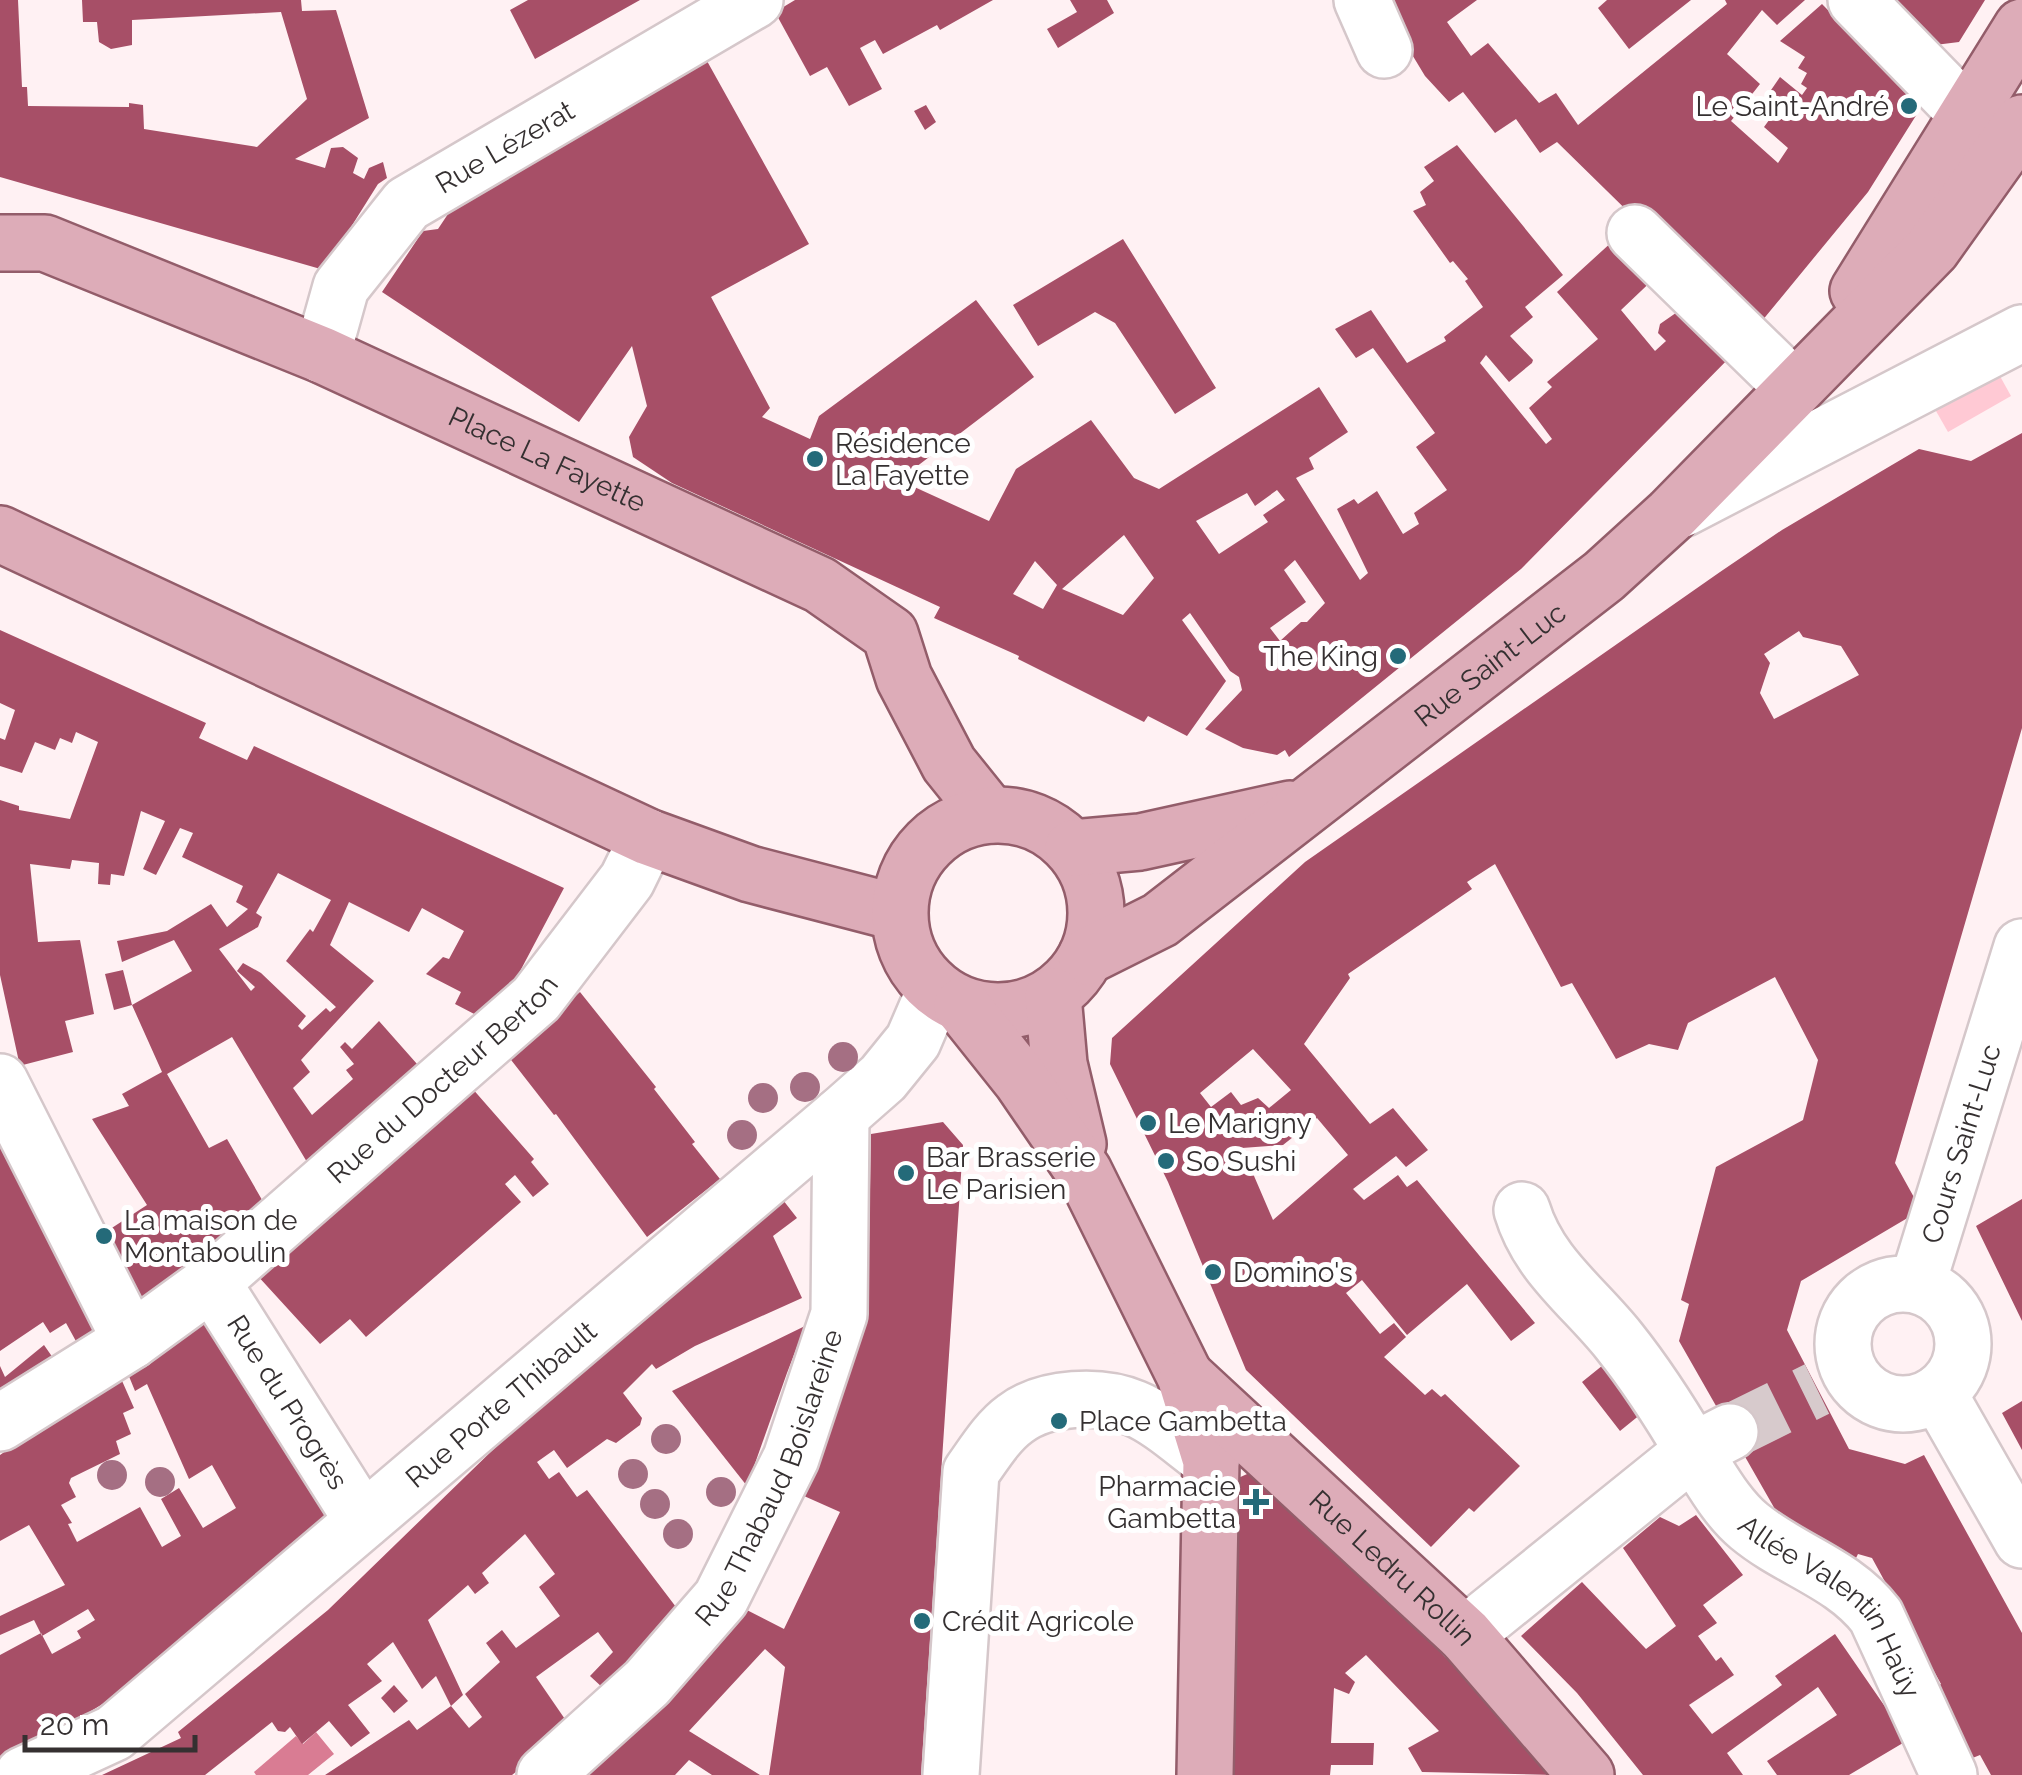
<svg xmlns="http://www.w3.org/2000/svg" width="2022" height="1775" font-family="Raleway,sans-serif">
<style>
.green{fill:#ffc9d4}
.water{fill:#d97c93}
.building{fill:#a74f67;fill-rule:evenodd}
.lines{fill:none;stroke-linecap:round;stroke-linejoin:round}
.minor-tunnel{stroke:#d7cacc;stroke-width:55;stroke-dasharray:55 28;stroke-linecap:butt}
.minor-casing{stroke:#d5c7ca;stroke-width:60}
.major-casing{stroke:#935d6a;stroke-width:60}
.minor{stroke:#fff;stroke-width:55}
.major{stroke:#ddacb8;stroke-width:55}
.tree{fill:#a56f83}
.poi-dot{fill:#246a79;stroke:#fff;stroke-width:4}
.labels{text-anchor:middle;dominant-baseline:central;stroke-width:10;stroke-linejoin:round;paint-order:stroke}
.poi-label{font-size:28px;fill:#353031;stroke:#fff;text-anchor:start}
.street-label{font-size:28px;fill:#353031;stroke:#fff}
</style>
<rect width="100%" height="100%" fill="#fff1f3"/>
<!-- green -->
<path class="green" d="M1996,369L2011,396L1948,432L1932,404Z"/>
<!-- water -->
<path class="water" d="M316,1732L334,1754L308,1775H256L254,1772L296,1736L303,1744Z"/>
<!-- building -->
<path class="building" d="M0,0H18L22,87H27L28,106L129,107V103L143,105L144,129L257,147L307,99L281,12L132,20V45L111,49L99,42L97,22H83L82,0H301L302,11L336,10L369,118L295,159L325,168L331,148L343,147L358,158L353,173L364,179L369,168L383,162L387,178L378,184L324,270L0,177Z
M528,0H640L535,59L510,10Z
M795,0H993L940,30L937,25L883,54L875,40L860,48L882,89L849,106L827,67L810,76L775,12Z
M1070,0H1107L1114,13L1058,48L1047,29L1077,12Z
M1385,0H1477L1447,22L1471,56L1488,43L1539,103L1556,93L1578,125L1727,4L1725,0H1805L1777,25L1762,10L1727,54L1760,84L1731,121L1778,163L1788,148L1764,127L1780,105L1769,93L1780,77L1802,95L1807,88L1801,84L1807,73L1798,68L1805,57L1780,41L1822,4L1922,106L1868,192L1752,333L1557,142L1540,153L1516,119L1495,133L1463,92L1449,102L1425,76L1399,33Z
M1607,0H1691L1629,49L1598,8Z
M1889,0H1985L1959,42L1935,45Z
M702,52L809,244L711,297L770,408L762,417L810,439L819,416L976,300L1034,377L899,480L989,521L1016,469L1091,420L1134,478L1159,489L1319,387L1348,432L1309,458L1314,469L1296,478L1360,580L1368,573L1337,509L1354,499L1358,504L1377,491L1403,534L1419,524L1414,513L1447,490L1416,447L1435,433L1373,348L1356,358L1335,329L1371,310L1407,363L1446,341L1444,337L1483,307L1465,281L1468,279L1453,261L1450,263L1413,211L1426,205L1420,192L1434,181L1424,167L1457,145L1563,275L1525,307L1533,317L1510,336L1533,360L1532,363L1509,382L1486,355L1480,363L1546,444L1552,439L1529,408L1552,387L1547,382L1598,339L1557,292L1614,240L1661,272L1621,310L1655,351L1666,341L1658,333L1660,324L1693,301L1739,348L1521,569L1289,757L1285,750L1277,755L1243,748L1205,729L1242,690L1239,677L1230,671L1190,613L1182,620L1226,681L1187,736L1148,716L1144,722L1018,659L1019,656L934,618L940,607L672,483L633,457L629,437L647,406L632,346L579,422L382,292L423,231L438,229L454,205ZM1277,490L1285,500L1263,515L1268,522L1219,554L1196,521L1247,493L1255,506ZM1124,535L1154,578L1123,615L1062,589ZM1295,560L1325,603L1307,622H1301L1280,641L1270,628L1306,602L1284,570ZM1035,561L1057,585L1043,609L1013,594Z
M926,105L936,122L925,130L914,111Z
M1123,239L1216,388L1175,414L1115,323L1095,312L1038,346L1013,305Z
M2022,433V728L1895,1163L1921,1210L1801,1281L1787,1330L1849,1449L1905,1464L1924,1455L2022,1633V1775H1991L1980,1755L1970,1759L1932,1689L1941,1684L1872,1558L1858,1554L1856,1558L1792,1539L1679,1341L1689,1304L1681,1300L1716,1167L1803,1120L1818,1060L1775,977L1688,1023L1678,1050L1649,1044L1616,1059L1572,983L1561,987L1495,864L1467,882L1472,889L1348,974L1350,978L1304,1044L1370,1124L1393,1108L1428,1150L1406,1167L1396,1156L1353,1189L1364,1200L1398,1175L1407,1187L1417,1180L1535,1323L1511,1341L1467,1284L1407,1335L1362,1280L1346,1293L1380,1334L1394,1323L1406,1337L1384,1357L1425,1395L1432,1389L1441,1397L1445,1394L1520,1466L1474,1512L1469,1508L1431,1547L1246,1370L1168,1182L1110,1064L1112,1038L1305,862L1720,572L1782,530L1919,449L1971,461ZM1799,631L1803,637L1841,646L1859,675L1774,719L1760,693L1770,663L1764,654ZM1253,1049L1291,1090L1269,1108L1258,1098L1241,1105L1231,1092L1211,1107L1200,1093ZM1317,1118L1348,1155L1273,1220L1242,1148L1283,1145Z
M0,630L206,723L199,738L247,760L254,746L564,888L508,994L480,1017L455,1004L461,992L426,974L443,957L449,959L464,931L422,908L409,932L349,902L330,945L374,981L301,1060L310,1072L293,1088L312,1115L353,1079L346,1070L354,1064L340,1047L345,1042L352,1049L379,1021L425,1073L316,1177L232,1037L167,1074L209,1148L227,1139L265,1205L209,1256L135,1305L98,1237L147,1205L92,1119L129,1106L122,1094L162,1072L132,1005L192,971L174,940L122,962L117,941L167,931L211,904L227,927L248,909L236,902L243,886L182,857L193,833L180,828L156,875L143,869L165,821L141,811L124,876L111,874L110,885L98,884L99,863L72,860L70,869L30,864L38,942L80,940L94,1014L65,1021L73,1052L15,1067L19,1062L0,975V800L19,806V810L70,819L98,742L76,732L72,743L60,738L55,750L35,742L22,773L0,766V738L5,740L15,710L0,703ZM278,873L331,900L313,932L310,929L286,961L336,1007L330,1012L326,1008L302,1030L298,1026L306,1016L261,973L243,963L237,971L255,987L251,991L219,949L258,927L262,917L256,913Z
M123,970L132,1005L114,1010L105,974Z
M580,992L656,1087L654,1089L695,1142L692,1144L720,1179L647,1237L556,1114L554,1115L508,1056Z
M471,1087L534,1159L531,1162L549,1184L533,1197L515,1175L505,1184L521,1202L366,1337L350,1319L320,1344L256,1274Z
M943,1122L963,1145L921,1775H769L785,1667L765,1649L689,1731L760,1775H712L689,1760L675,1775H586L739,1606L784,1629L840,1512L804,1496L832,1419L843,1367L868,1301L871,1134Z
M0,1137L107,1336L83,1354L66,1323L50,1333L43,1322L0,1351Z
M2022,1199V1321L1976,1226Z
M783,1200L797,1218L773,1236L802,1298L695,1346L656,1369L652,1364L623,1393L642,1418L640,1425L616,1443L607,1439L567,1468L554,1450L537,1462L549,1479L559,1472L577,1497L587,1490L676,1607L671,1618L668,1616L658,1626L662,1629L656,1634L654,1632L642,1650L640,1649L630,1659L633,1661L623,1666L603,1688L590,1676L613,1652L598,1632L536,1677L569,1725L555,1741L512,1775H325L409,1720L417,1730L451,1706L436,1676L422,1689L393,1642L367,1664L382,1681L348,1705L370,1733L351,1747L329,1721L302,1744L290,1727L285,1732L278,1731L272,1722L205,1775H102L181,1738L178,1732L328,1610L502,1441L596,1359L592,1355L727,1244L729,1247ZM525,1534L555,1574L539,1587L560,1616L516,1648L502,1630L486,1643L500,1662L465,1694L482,1717L469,1728L451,1706L463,1695L428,1620L468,1585L475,1594L489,1583L482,1573Z
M199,1321L221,1327L330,1504L324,1524L144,1679L0,1766V1655L41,1633L52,1654L81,1638L77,1631L95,1620L88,1609L42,1636L34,1620L0,1635V1616L65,1585L29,1525L0,1541V1455L119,1374L134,1408L123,1413L131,1434L116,1441L120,1454L71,1478L69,1483L76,1497L61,1505L72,1523L68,1524L77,1542L140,1507L162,1547L181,1536L161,1499L179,1488L203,1528L236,1508L212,1465L189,1479L147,1384L135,1391L126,1369Z
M805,1326L787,1373L747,1486L672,1391Z
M44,1345L60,1368L0,1411V1366L5,1377Z
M1613,1357L1652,1405L1620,1431L1582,1382Z
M2022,1401V1450L2002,1413Z
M1256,1470L1510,1720L1554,1775L1422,1772L1408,1748L1439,1731L1366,1655L1345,1673L1355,1682L1349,1694L1334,1688L1331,1743H1374L1373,1765H1331L1330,1775H1228L1236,1479Z
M1696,1515L1743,1575L1703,1605L1717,1623L1698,1636L1716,1661L1721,1657L1734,1675L1689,1705L1712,1734L1782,1685L1775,1676L1835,1634L1908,1740L1849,1775H1777L1767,1761L1837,1715L1818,1687L1727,1753L1743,1775H1643L1577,1693L1521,1636L1582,1582L1646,1649L1676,1626L1623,1548L1660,1517L1679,1526Z
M394,1685L408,1701L394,1713L381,1698Z"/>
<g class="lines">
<!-- minor-tunnel -->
<path class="minor-tunnel" d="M1730,1432L1817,1389"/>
<defs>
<g id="minor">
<path d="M1362,0L1384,50"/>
<path d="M1856,0L1968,115"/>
<path d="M1635,233L1794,388"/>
<path id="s1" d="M322,355L341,287L407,204L755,0"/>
<path d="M1682,509L2022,333"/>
<path d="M0,1082L131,1341"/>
<path d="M1522,1210C1539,1266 1584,1297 1619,1341C1647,1376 1670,1412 1693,1451L1730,1432"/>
<path id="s2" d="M212,1282L363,1521"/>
<circle cx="1903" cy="1344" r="60"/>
<path id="s3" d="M1917,1285L2022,947"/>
<path d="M1938,1393L2022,1540"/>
<path id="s4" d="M0,1423L131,1341L212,1282L536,999L627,880L648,837"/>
<path id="s5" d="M1465,1635L1693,1451C1710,1476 1725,1506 1749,1526C1790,1560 1843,1573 1876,1616L1949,1775"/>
<path id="s6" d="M23,1775L114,1733L841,1115L883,1078L913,1041L935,990"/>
<path id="s7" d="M545,1775L647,1683L721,1598L791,1458L839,1314L841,1115"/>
<path d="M951,1775L971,1472C984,1454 997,1432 1015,1419C1045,1396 1101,1394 1134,1408C1161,1419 1187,1444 1211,1461"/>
</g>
<g id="major">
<path id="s8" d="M0,243H45L322,355L820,585L890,634L904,678L949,764L990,815"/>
<path d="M1858,291L2022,27"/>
<path d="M0,534L648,837L750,874L899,913"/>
<circle cx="998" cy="913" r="98"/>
<path d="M1073,848L1140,842L1290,809"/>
<path id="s9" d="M1086,957L1160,920L1604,576L1671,515L1932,249L2022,123"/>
<path d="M1053,996L1059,1064L1078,1144"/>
<path d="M962,1006L1021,1080L1084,1172L1185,1376L1211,1461L1205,1775"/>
<path id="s10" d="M1187,1378L1465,1635L1586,1775"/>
</g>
</defs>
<!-- minor casing -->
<use href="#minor" class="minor-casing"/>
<!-- major casing -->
<use href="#major" class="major-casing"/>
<!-- minor -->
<use href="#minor" class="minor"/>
<!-- major -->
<use href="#major" class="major"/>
</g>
<!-- trees -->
<g class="tree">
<circle cx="843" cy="1057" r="15"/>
<circle cx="805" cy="1087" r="15"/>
<circle cx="763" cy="1098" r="15"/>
<circle cx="742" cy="1135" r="15"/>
<circle cx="666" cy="1439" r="15"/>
<circle cx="633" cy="1474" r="15"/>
<circle cx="112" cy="1475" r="15"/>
<circle cx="160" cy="1482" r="15"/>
<circle cx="721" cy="1492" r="15"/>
<circle cx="655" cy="1504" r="15"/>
<circle cx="678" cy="1534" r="15"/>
</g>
<!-- markers -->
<g class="poi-dot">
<circle cx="1909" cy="106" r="10"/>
<circle cx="815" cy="459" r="10"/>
<circle cx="1398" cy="656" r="10"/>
<circle cx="1148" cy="1123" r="10"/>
<circle cx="1166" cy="1161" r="10"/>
<circle cx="906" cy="1173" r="10"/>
<circle cx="104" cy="1236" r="10"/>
<circle cx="1213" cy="1272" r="10"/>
<circle cx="1059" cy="1421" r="10"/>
<path d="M1251 1487h10v10h10v10h-10v10h-10v-10h-10v-10h10z"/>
<circle cx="922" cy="1621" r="10"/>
</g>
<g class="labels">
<!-- poi labels -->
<g class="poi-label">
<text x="1889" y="106" text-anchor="end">Le Saint-André</text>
<text x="835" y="443">Résidence<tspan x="835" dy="32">La Fayette</tspan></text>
<text x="1378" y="656" text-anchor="end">The King</text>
<text x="1168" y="1123">Le Marigny</text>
<text x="926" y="1157">Bar Brasserie<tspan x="926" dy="32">Le Parisien</tspan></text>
<text x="1186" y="1161">So Sushi</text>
<text x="124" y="1220">La maison de<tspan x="124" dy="32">Montaboulin</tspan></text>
<text x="1233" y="1272">Domino's</text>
<text x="1079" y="1421">Place Gambetta</text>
<text x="1236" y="1486" text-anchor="end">Pharmacie<tspan x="1236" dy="32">Gambetta</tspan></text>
<text x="942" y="1621">Crédit Agricole</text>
</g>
<!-- street labels -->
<g class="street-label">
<text stroke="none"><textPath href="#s1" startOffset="290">Rue Lézerat</textPath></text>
<text stroke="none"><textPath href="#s8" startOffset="592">Place La Fayette</textPath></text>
<text stroke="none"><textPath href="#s9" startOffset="500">Rue Saint-Luc</textPath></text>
<text stroke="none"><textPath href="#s4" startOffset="562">Rue du Docteur Berton</textPath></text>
<text stroke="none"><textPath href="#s3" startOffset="148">Cours Saint-Luc</textPath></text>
<text stroke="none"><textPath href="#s2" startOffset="142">Rue du Progrès</textPath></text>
<text stroke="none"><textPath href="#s6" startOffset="608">Rue Porte Thibault</textPath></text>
<text stroke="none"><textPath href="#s7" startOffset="380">Rue Thabaud Boislareine</textPath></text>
<text stroke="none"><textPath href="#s10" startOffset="280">Rue Ledru Rollin</textPath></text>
<text stroke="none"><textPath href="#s5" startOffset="505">Allée Valentin Haüy</textPath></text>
</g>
</g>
<!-- scale -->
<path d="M25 1735v15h170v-15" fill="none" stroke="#353031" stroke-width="5"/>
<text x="40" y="1735" font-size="30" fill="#353031" stroke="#ffffff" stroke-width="8" paint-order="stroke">20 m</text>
</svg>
